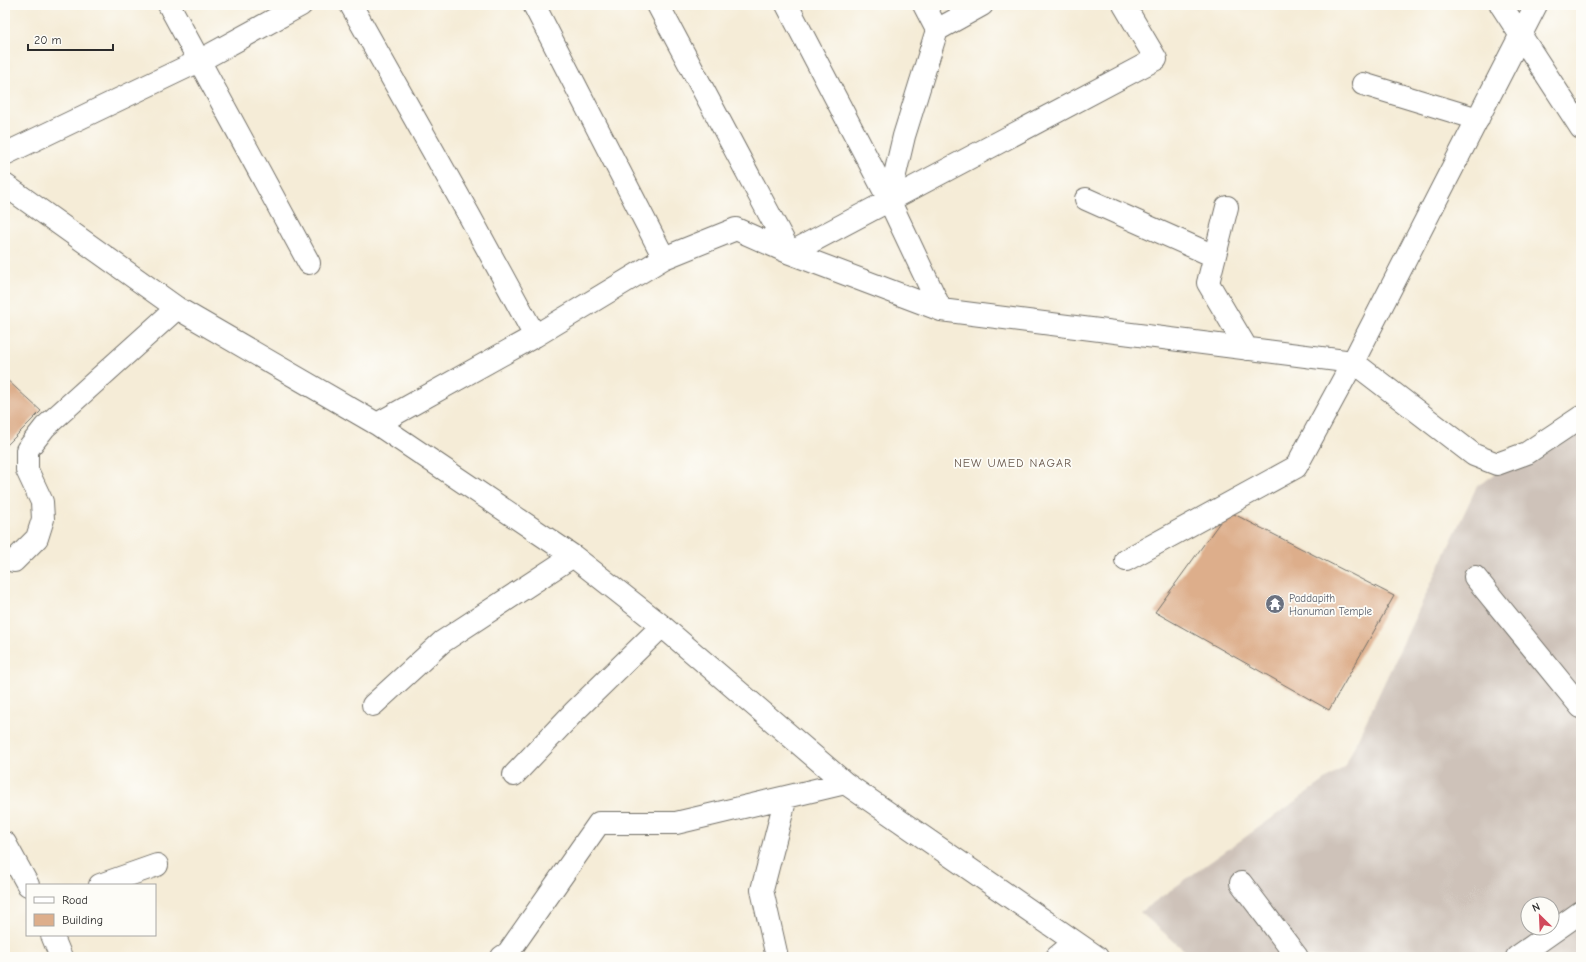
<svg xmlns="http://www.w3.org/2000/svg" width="1586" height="962" font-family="'Comic Neue',sans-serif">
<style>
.industrial{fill:#cec2b9;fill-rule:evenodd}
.building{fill:#ddae8b}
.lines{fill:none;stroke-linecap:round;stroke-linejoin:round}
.minor-casing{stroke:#726f67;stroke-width:24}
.minor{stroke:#fff;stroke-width:22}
.labels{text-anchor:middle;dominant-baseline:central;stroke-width:3.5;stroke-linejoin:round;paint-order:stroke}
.worship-label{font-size:11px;fill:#5b616d;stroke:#fdfcf7;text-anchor:start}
.neighbourhood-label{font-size:12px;letter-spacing:1px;fill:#69594d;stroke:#fdfcf7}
</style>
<rect width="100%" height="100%" fill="#fdfcf7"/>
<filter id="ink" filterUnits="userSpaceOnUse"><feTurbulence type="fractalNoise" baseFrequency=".025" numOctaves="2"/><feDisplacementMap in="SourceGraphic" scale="8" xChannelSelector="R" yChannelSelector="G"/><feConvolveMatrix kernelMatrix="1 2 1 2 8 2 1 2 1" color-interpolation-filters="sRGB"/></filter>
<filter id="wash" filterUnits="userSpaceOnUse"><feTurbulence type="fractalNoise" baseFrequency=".012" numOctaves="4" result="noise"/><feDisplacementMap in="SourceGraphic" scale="16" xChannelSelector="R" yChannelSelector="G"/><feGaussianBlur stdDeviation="0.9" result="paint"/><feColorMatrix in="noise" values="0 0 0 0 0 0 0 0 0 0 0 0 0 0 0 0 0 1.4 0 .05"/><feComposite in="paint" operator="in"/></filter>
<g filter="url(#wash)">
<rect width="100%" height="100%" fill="#f5ecd7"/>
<!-- industrial -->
<path class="industrial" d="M1581,419V957H1192L1140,912L1345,766L1477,486ZM1528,904H1552V928H1528Z"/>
<g id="blocks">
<!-- building -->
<path class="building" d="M5,378L41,411L5,447Z
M1228,511L1394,596L1329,710L1155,612Z"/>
</g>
</g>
<g filter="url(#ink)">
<use href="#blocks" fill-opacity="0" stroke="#726f67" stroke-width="1"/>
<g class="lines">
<defs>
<path id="minor" d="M169,5L309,263
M351,5L469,215L535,336
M534,5L664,258
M658,5L790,253L1156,59L1124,5
M787,5L889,200L941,310
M1501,5L1581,128
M937,30L982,5
M1363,84L1478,119
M5,154L199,61L301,5
M5,185L177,308L377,424L573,556L662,626L845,783L1097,957
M1086,199L1214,256
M889,200L904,136L937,30L924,5
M1227,207L1208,283L1247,349
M377,424L535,336L664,258L736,229L790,253L941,310L1353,362L1474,455L1497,464L1527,453L1581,417
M1126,560L1296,467L1353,362L1536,5
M14,561L37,538L43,519L42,502L27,470V450L45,427L177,308
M1475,577L1581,707
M373,705L442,642L573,556
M514,775L575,711L662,626
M5,843L28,885
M1241,883L1297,957
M100,885L157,865
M52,935L61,957
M502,957L508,953L599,823H676L845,783
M777,957L762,890L786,797
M1057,957L1075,942
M1517,957L1581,912"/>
</defs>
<!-- minor casing -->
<use href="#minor" class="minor-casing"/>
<!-- minor -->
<use href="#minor" class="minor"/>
</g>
</g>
<!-- icons -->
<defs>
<symbol id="temple-disc" viewBox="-11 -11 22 22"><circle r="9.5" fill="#6b7280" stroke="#fdfcf7"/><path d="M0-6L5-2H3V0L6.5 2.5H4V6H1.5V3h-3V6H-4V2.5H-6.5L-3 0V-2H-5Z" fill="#fff"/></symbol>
</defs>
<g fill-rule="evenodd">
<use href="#temple-disc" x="1264" y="593" width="22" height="22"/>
</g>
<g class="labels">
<!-- worship labels -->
<g class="worship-label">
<text x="1289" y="598">Paddapith<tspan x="1289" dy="13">Hanuman Temple</tspan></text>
</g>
<!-- neighbourhood labels -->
<g class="neighbourhood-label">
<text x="1013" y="463">NEW UMED NAGAR</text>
</g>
</g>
<!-- margin -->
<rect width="1586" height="962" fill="none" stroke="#fdfcf7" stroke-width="20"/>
<!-- legend -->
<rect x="26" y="884" width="130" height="52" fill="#fdfcf7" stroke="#a9a8a5"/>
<rect x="34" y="897" width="20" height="6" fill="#ffffff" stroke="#a9a8a5"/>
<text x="62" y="904" font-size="12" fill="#2b2b2b">Road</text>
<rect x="34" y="914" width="20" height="12" fill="#ddae8b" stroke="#a9a8a5"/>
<text x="62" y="924" font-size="12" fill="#2b2b2b">Building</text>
<!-- north arrow -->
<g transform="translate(1540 916) rotate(336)"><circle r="19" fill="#fdfcf7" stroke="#a9a8a5"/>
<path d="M0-3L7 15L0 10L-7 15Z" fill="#d1495b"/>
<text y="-6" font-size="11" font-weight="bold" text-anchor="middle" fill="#2b2b2b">N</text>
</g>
<!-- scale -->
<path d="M28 44v6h85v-6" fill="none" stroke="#2b2b2b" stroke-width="2"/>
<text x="34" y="44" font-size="12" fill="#2b2b2b" stroke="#fdfcf7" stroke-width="3" paint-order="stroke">20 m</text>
</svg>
